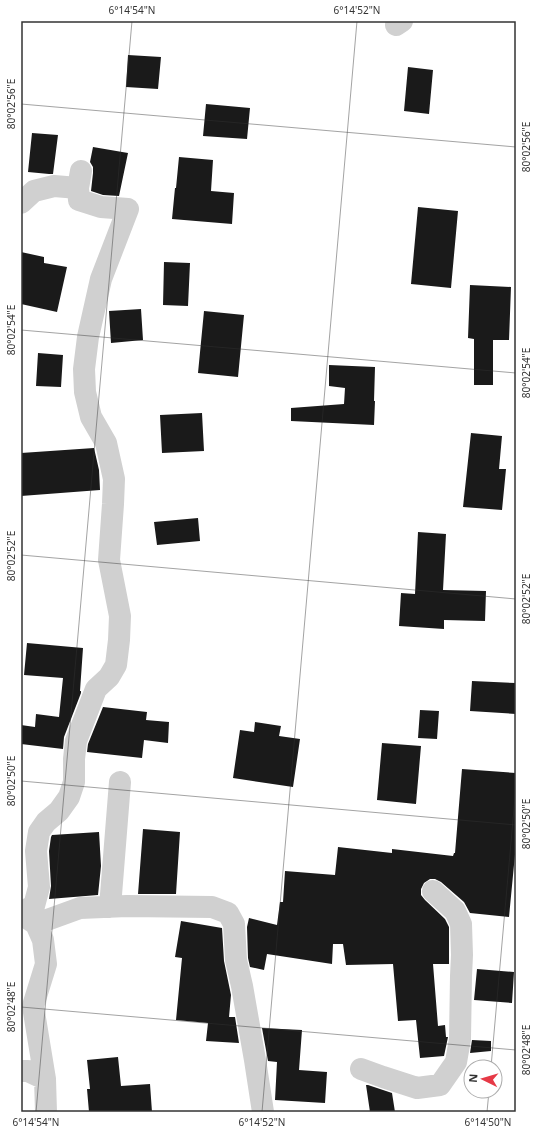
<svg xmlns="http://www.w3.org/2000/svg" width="537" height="1133" font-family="'Noto Sans',sans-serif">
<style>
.building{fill:#1a1a1a}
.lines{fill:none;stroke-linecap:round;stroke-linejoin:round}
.street{stroke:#d0d0d0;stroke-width:22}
.ticks{fill:none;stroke:#333;stroke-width:1;stroke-opacity:0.45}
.neatline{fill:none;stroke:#333;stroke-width:1.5}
.ticks-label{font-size:10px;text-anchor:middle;fill:#333}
</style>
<rect width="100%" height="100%" fill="#fff"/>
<!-- building -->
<path class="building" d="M128,55L161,57L158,89L126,87Z
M408,67L433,70L429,114L404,111Z
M206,104L250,108L247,139L203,136Z
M32,133L58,135L53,174H49L28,172Z
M93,147L128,153L119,196L103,195L91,191L93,173V167L90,162Z
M179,157L213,160L211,191L234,193L232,224L172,219L175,188H176Z
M418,207L458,211L451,288L411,284Z
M21,252L44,257V263L67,267L57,312L21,304Z
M164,262L190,263L188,306L163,305Z
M470,285L511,287L509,340H493V385H474V339L468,338Z
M141,309L143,340L111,343L109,311Z
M204,311L244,315L238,377L198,373Z
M38,353L63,355L61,387L36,386Z
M329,365L375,367L374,401H375L374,425L291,421V408L344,404L345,388L329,386Z
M202,413L204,451L162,453L160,415Z
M471,433L502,436L499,469H506L502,510L463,507Z
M94,448L99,470L100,490L21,496V453Z
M198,518L200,541L157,545L154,522Z
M418,532L446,534L443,590L486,591L485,621L444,620V629L399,626L401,593L415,594Z
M27,643L83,648L80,691H81V693L64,737L63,749L21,744V725L35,727L36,714L59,717L63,678L24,675Z
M472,681L516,683V714L470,711Z
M103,707L147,712L146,720L169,722L168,743L144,740L142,758L87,752L88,744Z
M420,710L439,711L437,739L418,738Z
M255,722L281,726L279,736L300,739L293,787L233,778L240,730L254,732Z
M382,743L421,746L416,804L377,800Z
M462,769L516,773V844L509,917L470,913L464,902L441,882L435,879H430L424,883L421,889V895L425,900L445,919L449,927V964H433L438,1026L445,1025L446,1037H448L444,1056L420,1058L416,1020L398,1021L393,964L346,965L343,944H333L332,964L267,954L264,970L250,967L248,958L247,927L249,918L277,925L280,902H283L285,871L335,875L338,847L392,853V849L453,856L454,853H455Z
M143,829L180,832L176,894H138Z
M99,832L101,866L98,895L49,899L51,886L49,851L51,837L52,835Z
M181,921L222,928L224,961L231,995L229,1017H235L239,1043L206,1041L208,1023L176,1020L182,958L175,957Z
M477,969L514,972L512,1003L474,1000Z
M262,1028L302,1030L299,1070L327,1072L325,1103L275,1100L277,1062L268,1061Z
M472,1040L491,1041V1051L470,1053Z
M118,1057L121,1086L150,1084L152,1112H89L87,1089H90L87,1060Z
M366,1085H368L392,1093L395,1112H370Z"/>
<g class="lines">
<!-- street -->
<path class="street" d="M396,25L402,21
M21,203L34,191L54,186L78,188
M110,907L120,782
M21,912L34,906L39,887L36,851L39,832L46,822L59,811L69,797L74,782V759L76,741L96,689L109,677L116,665L119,640L120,616L109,560L113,504L114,479L106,443L91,417L85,392L84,369L88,337L101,279L128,209L101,207L79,200L78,188L81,171
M24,916L36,924L43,940L46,964L33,1006L45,1079L46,1112
M36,924L80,908L127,906L212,907L228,913L234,924L236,960L242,986L255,1060L263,1112
M361,1069L383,1077L417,1088L440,1085L456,1062L460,1039L461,976L462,955L461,924L455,911L433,891
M21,1071H28L45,1079"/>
</g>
<!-- ticks -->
<path class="ticks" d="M21,104L516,147M21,330L516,373M21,555L516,599M21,781L516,825M21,1007L516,1050M491,1067L516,786M36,1112L132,21M262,1112L357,21M487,1112L489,1091"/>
<!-- border -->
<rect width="537" height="1133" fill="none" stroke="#ffffff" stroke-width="44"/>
<!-- north arrow -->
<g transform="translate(483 1079) rotate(275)"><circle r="19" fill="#ffffff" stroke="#adadad"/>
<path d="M0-3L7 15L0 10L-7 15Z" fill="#e63946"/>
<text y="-6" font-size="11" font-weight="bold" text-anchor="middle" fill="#333333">N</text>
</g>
<rect x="22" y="22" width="493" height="1089" class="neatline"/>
<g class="ticks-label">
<text x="132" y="14">6°14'54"N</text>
<text x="357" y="14">6°14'52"N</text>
<text transform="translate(11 104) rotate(-90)" y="4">80°02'56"E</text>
<text transform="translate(526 147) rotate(-90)" y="4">80°02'56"E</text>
<text transform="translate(11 330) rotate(-90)" y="4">80°02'54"E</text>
<text transform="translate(526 373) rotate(-90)" y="4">80°02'54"E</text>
<text transform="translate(11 556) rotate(-90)" y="4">80°02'52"E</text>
<text transform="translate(526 599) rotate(-90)" y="4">80°02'52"E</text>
<text transform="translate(11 781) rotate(-90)" y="4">80°02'50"E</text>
<text transform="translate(526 824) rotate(-90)" y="4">80°02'50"E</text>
<text transform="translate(11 1007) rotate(-90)" y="4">80°02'48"E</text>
<text transform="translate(526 1050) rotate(-90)" y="4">80°02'48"E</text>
<text x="36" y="1126">6°14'54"N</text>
<text x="262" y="1126">6°14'52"N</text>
<text x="488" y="1126">6°14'50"N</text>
</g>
</svg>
